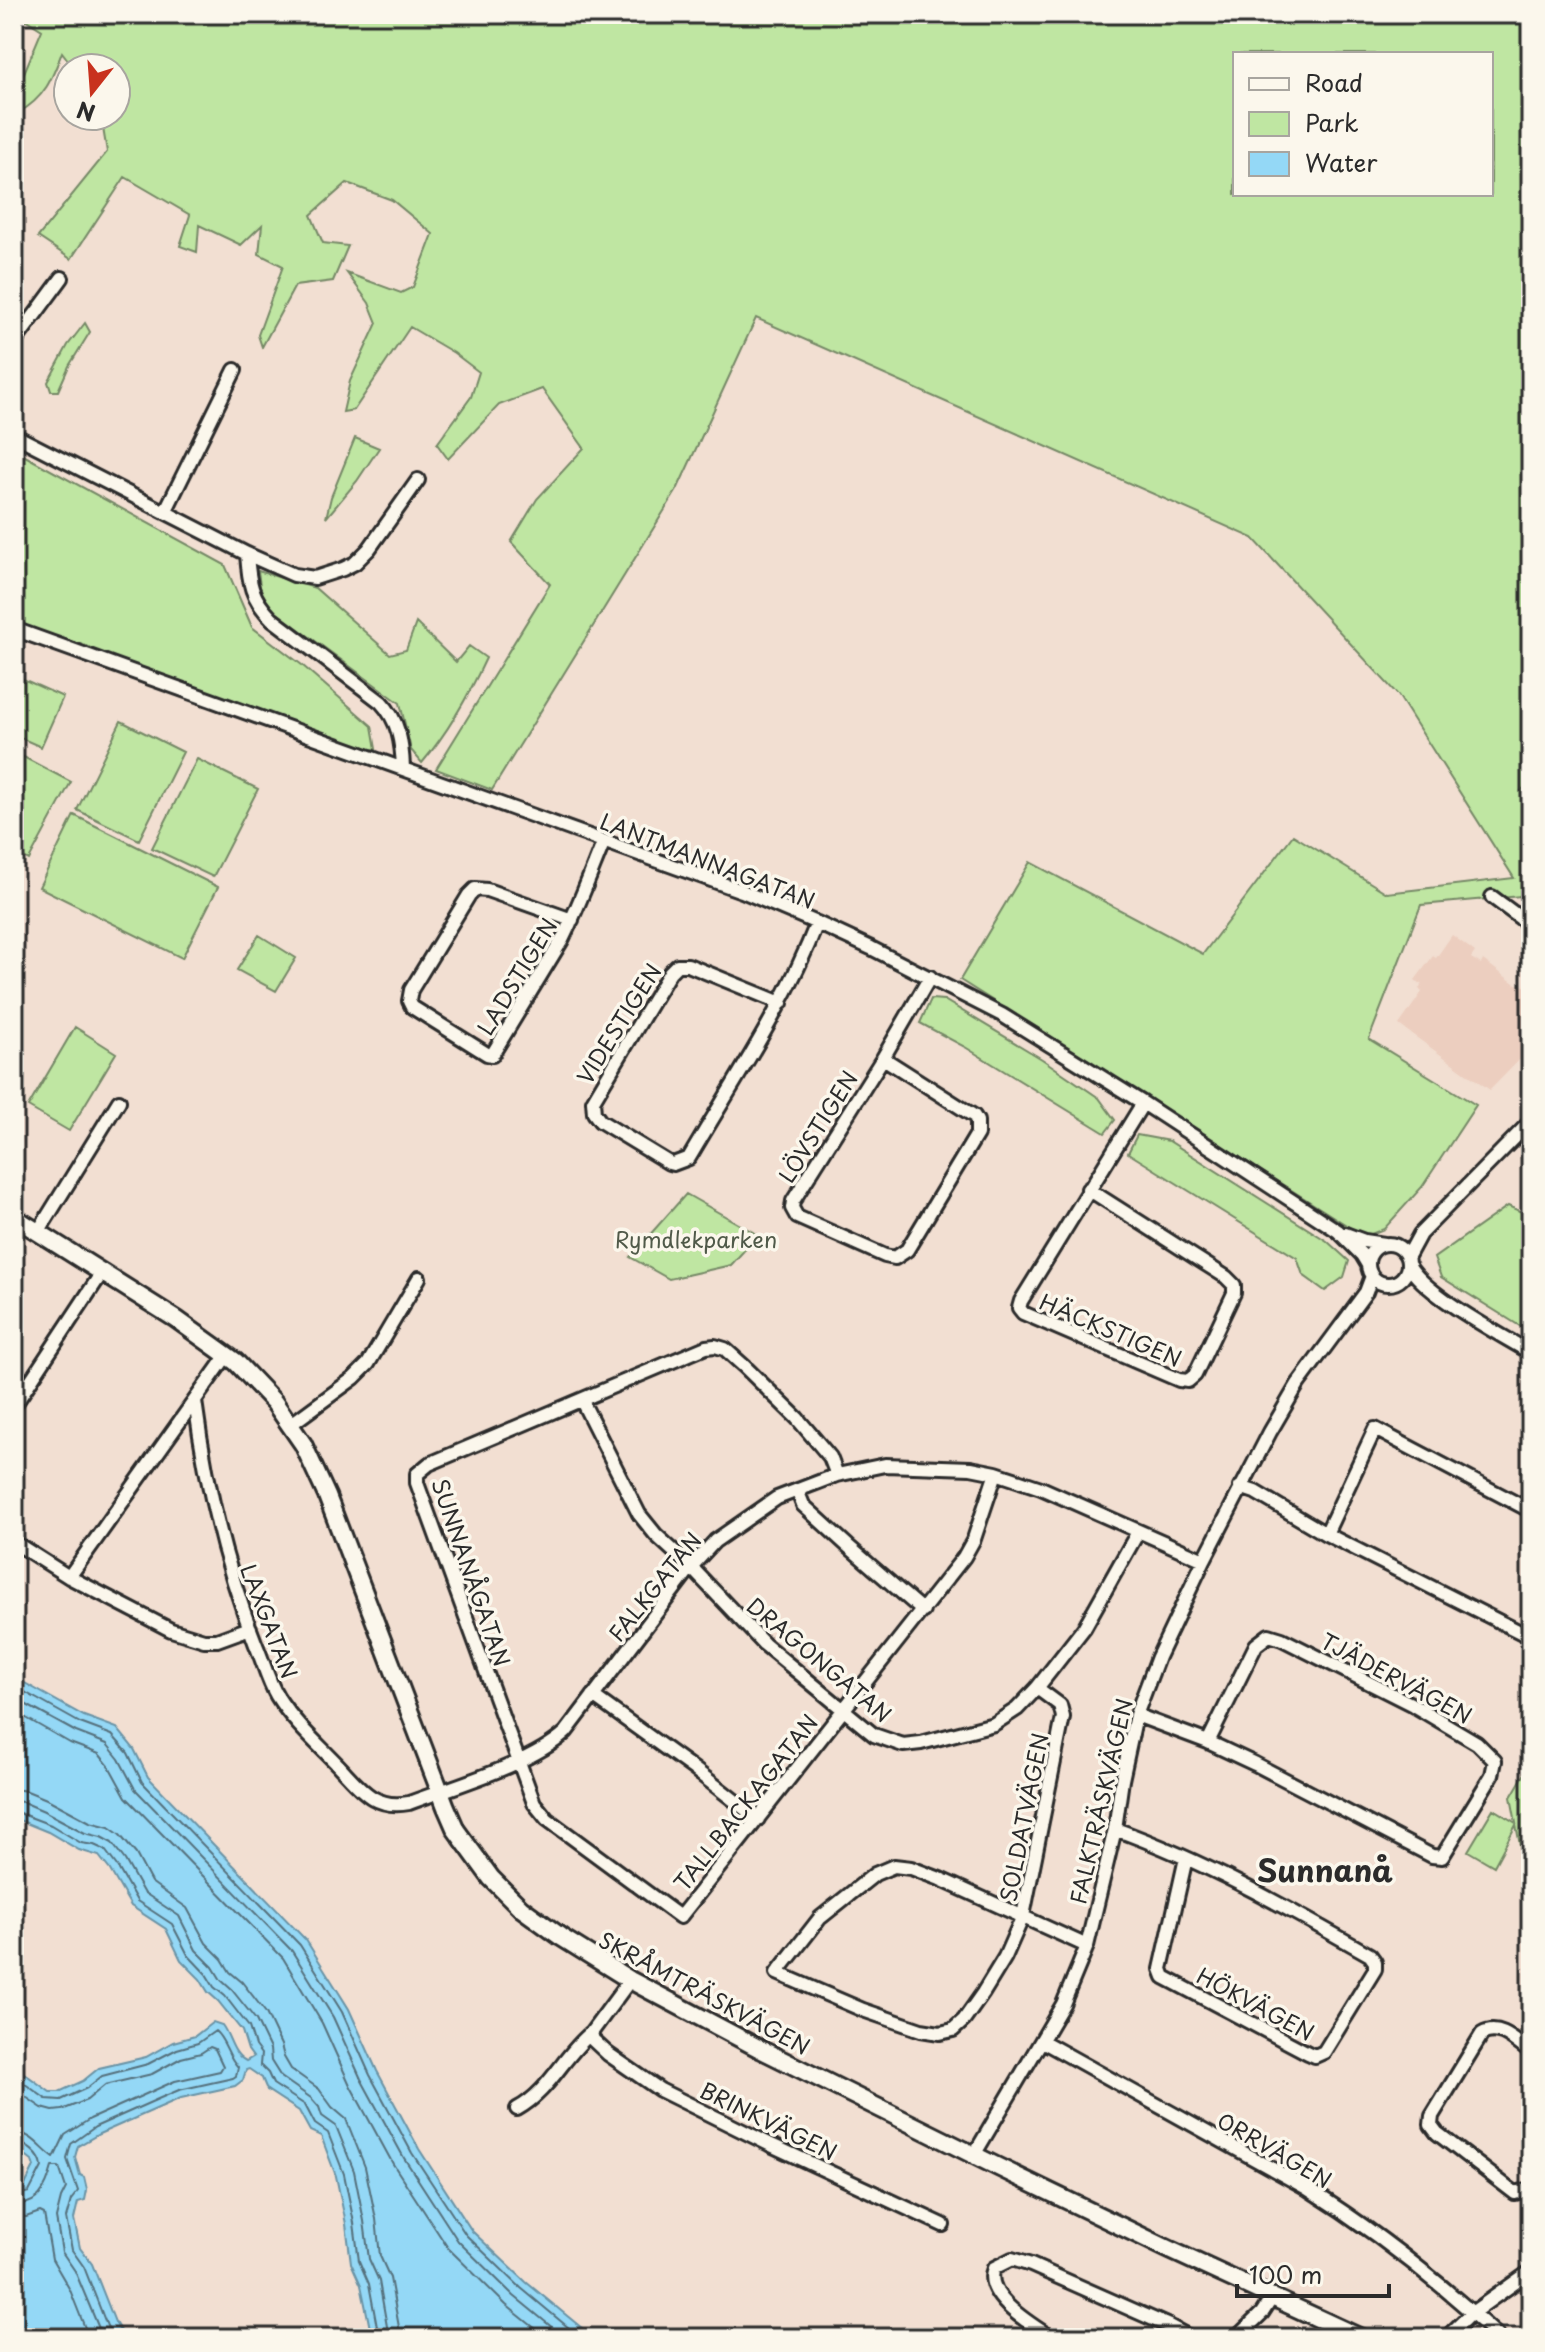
<svg xmlns="http://www.w3.org/2000/svg" width="1545" height="2352" font-family="'Playpen Sans',sans-serif">
<style>
.built{fill:#eccebf}
.green{fill:#bfe6a2;stroke:#758866;stroke-width:2;fill-rule:evenodd}
.water{fill:#94d8f6;stroke:#6a93a5;stroke-width:2}
.lines{fill:none;stroke-linecap:round;stroke-linejoin:round}
.shore{stroke:#55707c;stroke-width:2}
.minor-casing{stroke:#2b2b2b;stroke-width:18}
.major-casing{stroke:#2b2b2b;stroke-width:22}
.minor{stroke:#fbf7ec;stroke-width:12}
.major{stroke:#fbf7ec;stroke-width:16}
.labels{text-anchor:middle;dominant-baseline:central;stroke-width:7;stroke-linejoin:round;paint-order:stroke}
.street-label{font-size:22px;fill:#2b2b2b;stroke:#fbf7ec}
.park-label{font-size:22px;fill:#505a49;stroke:#fbf7ec}
.district-label{font-size:30px;font-weight:bold;fill:#2b2b2b;stroke:#fbf7ec}
</style>
<rect width="100%" height="100%" fill="#f2dfd2"/>
<filter id="ink" filterUnits="userSpaceOnUse"><feTurbulence type="fractalNoise" baseFrequency=".0125" numOctaves="2"/><feDisplacementMap in="SourceGraphic" scale="16" xChannelSelector="R" yChannelSelector="G"/><feConvolveMatrix kernelMatrix="1 2 1 2 8 2 1 2 1" color-interpolation-filters="sRGB"/></filter>
<g filter="url(#ink)">
<!-- built -->
<path class="built" d="M1452,935L1475,952L1471,958L1481,964L1483,960L1514,983L1531,988V1048L1490,1090L1399,1025L1422,992L1419,989L1422,985L1415,980L1433,956L1436,958Z"/>
<!-- green -->
<path class="green" d="M17,14H1531V780L1521,791L1531,796V904L1521,896L1421,905L1369,1039L1476,1105L1422,1187L1384,1229L1371,1234L1359,1233L960,980L1030,862L1203,954L1293,835L1387,893L1514,878L1398,695L1253,538L756,318L677,490L492,790L436,769L550,584L511,542L537,499L584,448L542,389L499,405L448,459L437,444L471,397L479,372L454,353L410,327L354,410L343,412L350,381L377,323L369,303L347,273L401,293L413,287L433,234L392,200L347,183L311,215L323,243L348,246L333,281L295,286L262,347L258,335L283,266L259,254L262,225L241,245L199,225L197,252L180,246L190,215L125,177L71,259L38,237L107,152L101,116H116V68H74L62,52C52,79 45,98 18,113L20,129L14,135V91L19,85L42,30ZM1235,54H1491V194H1235Z
M85,323L90,332L69,366L58,391H51L48,382L68,345Z
M355,438L379,448L357,481L326,518L331,497Z
M14,450L225,565L252,627L302,665L372,726L376,749H363L14,622Z
M258,571L315,588L390,654L406,650L416,623L456,662L469,646L486,658C469,695 448,732 422,763L411,750L400,703L262,602Z
M14,675L63,697L41,747L14,735Z
M121,721L183,752L139,840L77,810Z
M14,752L71,782L29,860L14,852Z
M197,759L258,789L213,877L152,848Z
M74,815L218,887L182,958L39,887Z
M259,935L296,958L276,991L237,970Z
M931,999L944,1000L1042,1059L1099,1098L1115,1120L1105,1133L965,1047L920,1023Z
M75,1027L116,1053L69,1131L28,1107Z
M1137,1135L1169,1141L1327,1241L1349,1261L1344,1277L1325,1291L1303,1275L1297,1258L1128,1153Z
M686,1194L758,1235L731,1265L669,1279L630,1257Z
M1508,1206L1531,1216V1333L1441,1277L1434,1258Z
M1531,1763V1873L1525,1870L1516,1825L1494,1866L1468,1851L1493,1809L1516,1823L1511,1797Z"/>
<!-- water -->
<path class="water" d="M14,1677L84,1716L117,1728L134,1749L148,1777L306,1940L349,2009L377,2071L419,2149L472,2231L526,2282L594,2338H372L361,2285L351,2263L346,2224L336,2176L321,2136L310,2131L299,2111L267,2090L262,2078L249,2069L246,2070L243,2080L235,2086L181,2098L99,2134L78,2146L75,2157L80,2175L84,2177L87,2190L85,2200L78,2202L74,2219L80,2248L92,2264L115,2322L124,2338H14V2174L24,2187L34,2167L32,2161L14,2147V2066L50,2092H59L83,2081L99,2068L146,2057L173,2042L195,2036L213,2022L222,2025C231,2037 232,2054 246,2061L253,2057L248,2050L242,2031L218,2001L208,1992L200,1979L181,1960L166,1929L131,1906L110,1870L99,1856L79,1850L48,1832L14,1818Z"/>
<g class="lines">
<!-- shore -->
<path class="shore" d="M14,1686L80,1723L112,1735L128,1753L142,1782L300,1945L342,2012L370,2075L412,2153L466,2235L521,2288L581,2338
M14,1698L76,1732L107,1744L119,1759L135,1789L292,1951L333,2017L361,2079L404,2158L458,2241L514,2296L565,2338
M14,1711L70,1743L99,1754L109,1766L126,1797L283,1958L322,2023L350,2085L393,2164L448,2248L506,2305L547,2338
M14,1789L27,1791L49,1800L90,1822L109,1827L120,1835L136,1854L151,1882L187,1908L206,1943L222,1959L230,1972L242,1982L266,2013L281,2045L284,2057L291,2069L319,2089L332,2107L346,2119L365,2167L376,2219L380,2256L390,2278L401,2338
M14,1801L23,1802L44,1811L85,1833L101,1837L112,1843L125,1860L143,1892L179,1916L196,1950L213,1967L221,1980L232,1990L256,2020L270,2049L271,2061L281,2077L311,2098L319,2107L322,2116L336,2126L354,2171L364,2221L369,2259L379,2281L389,2338
M14,1811L51,1825L81,1843L94,1845L105,1850L117,1866L137,1901L172,1924L188,1955L206,1974L214,1987L225,1996L249,2027L255,2046L261,2054L260,2065L268,2073L273,2084L305,2105L315,2124L328,2133L344,2174L354,2223L359,2261L369,2284L379,2338
M14,2076L46,2099L61,2100L87,2088L102,2076L148,2064L177,2049L198,2043L215,2031C226,2040 227,2056 238,2067L236,2076L233,2078L179,2090L158,2099L95,2127L71,2144L67,2159L78,2191L71,2200L66,2218L72,2250L84,2267L107,2326L115,2338
M14,2089L42,2108L53,2111L62,2110L87,2100L105,2085L152,2074L181,2058L201,2053L210,2047L215,2049L223,2066L220,2071L175,2081L90,2119L65,2135L54,2158C41,2149 32,2133 14,2132
M14,2142C26,2143 41,2155 42,2167L29,2192L21,2194L14,2189
M14,2202C37,2210 47,2186 52,2167H59L66,2188L61,2198L56,2218L62,2252L75,2271L103,2338
M14,2215L26,2217L40,2212L44,2214L52,2259L70,2290L89,2338"/>
<defs>
<path id="minor" d="M14,343L62,278
M14,435L247,554L294,575L315,578L343,569L355,563L369,549L418,480
M165,512L235,370
M247,554C249,583 251,598 272,619L381,702C399,721 402,743 403,768
M14,629L742,891L817,923L871,948L1002,1015L1143,1103L1338,1231L1362,1255L1368,1265
M1492,897L1531,926
M572,920L487,890L475,889L469,895L411,990L409,1001L412,1007L487,1054L492,1055L562,940C578,908 590,875 604,841
M781,1003L688,965H677L670,972L593,1101L594,1113L600,1121L669,1163L673,1164L689,1158C734,1081 785,1006 817,923
M883,1058L974,1116L977,1121V1134L907,1250L895,1258L885,1256L797,1217L792,1208L793,1201L883,1058L930,977
M1088,1189L1226,1277L1234,1285V1293L1195,1375L1188,1381L1179,1380L1023,1313L1019,1308L1021,1301L1143,1103
M38,1232L119,1101
M1345,1234L1364,1241L1384,1244
M1368 1264a20 20 0 1 1 40 0a20 20 0 1 1-40 0Z
M1407,1258L1420,1234L1531,1121
M1408,1264C1423,1294 1500,1334 1531,1353
M195,1401C206,1485 225,1566 256,1645C263,1661 268,1681 277,1696C293,1722 317,1743 338,1765C360,1788 374,1810 409,1803C454,1786 532,1764 566,1732L691,1567L715,1541L777,1498L837,1475L885,1465L971,1468L996,1473L1041,1488L1204,1560
M582,1401L639,1514L656,1535L691,1567L764,1644L874,1735L903,1745L921,1743L994,1724L1017,1709L1037,1688L1084,1628L1138,1532
M14,1406L103,1271
M290,1425L354,1378L368,1364L419,1278
M837,1475L830,1457L797,1418L745,1367L725,1349L715,1346L706,1347L429,1464L417,1474V1483L534,1803L547,1819L680,1917L964,1557L974,1539L996,1473
M1240,1487L1255,1492L1326,1534L1526,1635L1531,1625
M797,1490L803,1505L848,1546L923,1611
M1326,1534L1375,1429L1531,1511
M14,1542L69,1577L171,1630L204,1640H217L250,1628
M69,1577L227,1355
M1037,1688L1060,1705L1063,1717L1023,1916L1005,1957L983,1993L964,2020L953,2030L940,2033L921,2030L863,2010L777,1973L820,1918L875,1874L894,1866L911,1868L940,1879L1087,1946
M593,1696L694,1769L758,1819
M1136,1715L1208,1742L1255,1764L1432,1856L1442,1857L1492,1775L1495,1761L1477,1743L1413,1705L1282,1639L1269,1635L1256,1645L1208,1742
M1115,1829C1204,1861 1288,1908 1370,1955L1375,1962V1969L1324,2052L1315,2056L1308,2053L1164,1977L1161,1969L1186,1858
M630,1980L591,2033L593,2040L608,2054L660,2090L769,2144L943,2225
M1042,2041L1305,2187C1374,2230 1440,2282 1500,2338
M1531,2053C1516,2042 1500,2024 1482,2034L1432,2116L1431,2125L1437,2133L1515,2193L1531,2189
M517,2109C550,2091 563,2056 591,2033
M974,2155L1063,2004L1087,1946L1115,1829L1122,1780L1136,1715L1158,1657L1204,1560L1270,1432L1298,1384L1366,1292L1372,1276
M1052,2338C1032,2325 982,2296 994,2268L1012,2259L1031,2265L1169,2326L1191,2338
M1236,2338L1262,2313L1273,2296
M1446,2338L1472,2313L1531,2271"/>
<path id="major" d="M14,1217L176,1319L236,1362L274,1402L303,1444L327,1496L446,1807L456,1830L491,1878L521,1908L561,1937L630,1980L762,2050L994,2165L1168,2249L1361,2338"/>
</defs>
<!-- minor casing -->
<use href="#minor" class="minor-casing"/>
<!-- major casing -->
<use href="#major" class="major-casing"/>
<!-- minor -->
<use href="#minor" class="minor"/>
<!-- major -->
<use href="#major" class="major"/>
</g>
</g>
<g class="labels">
<!-- street labels -->
<g class="street-label">
<text transform="translate(708 860) rotate(21)">LANTMANNAGATAN</text>
<text transform="translate(516 976) rotate(-59)">LADSTIGEN</text>
<text transform="translate(618 1023) rotate(-58)">VIDESTIGEN</text>
<text transform="translate(817 1126) rotate(-58)">LÖVSTIGEN</text>
<text transform="translate(1111 1329) rotate(23)">HÄCKSTIGEN</text>
<text transform="translate(472 1572) rotate(71)">SUNNANÅGATAN</text>
<text transform="translate(654 1586) rotate(-51)">FALKGATAN</text>
<text transform="translate(270 1621) rotate(69)">LAXGATAN</text>
<text transform="translate(820 1659) rotate(40)">DRAGONGATAN</text>
<text transform="translate(1397 1677) rotate(28)">TJÄDERVÄGEN</text>
<text transform="translate(1100 1801) rotate(-77)">FALKTRÄSKVÄGEN</text>
<text transform="translate(745 1802) rotate(-52)">TALLBACKAGATAN</text>
<text transform="translate(1023 1817) rotate(-79)">SOLDATVÄGEN</text>
<text transform="translate(705 1992) rotate(28)">SKRÅMTRÄSKVÄGEN</text>
<text transform="translate(1256 2003) rotate(28)">HÖKVÄGEN</text>
<text transform="translate(769 2120) rotate(26)">BRINKVÄGEN</text>
<text transform="translate(1275 2149) rotate(30)">ORRVÄGEN</text>
</g>
<!-- park labels -->
<g class="park-label">
<text x="696" y="1238">Rymdlekparken</text>
</g>
<!-- district labels -->
<g class="district-label">
<text x="1325" y="1869">Sunnanå</text>
</g>
</g>
<!-- margin -->
<rect width="1545" height="2352" fill="none" stroke="#fbf7ec" stroke-width="48"/>
<rect x="24" y="24" width="1497" height="2304" fill="none" stroke="#2b2b2b" stroke-width="3" filter="url(#ink)"/>
<!-- legend -->
<rect x="1233" y="52" width="260" height="144" fill="#fbf7ec" stroke="#a8a59f" stroke-width="2"/>
<rect x="1249" y="78" width="40" height="12" fill="#fbf7ec" stroke="#a8a59f" stroke-width="2"/>
<text x="1305" y="92" font-size="24" fill="#2b2b2b">Road</text>
<rect x="1249" y="112" width="40" height="24" fill="#bfe6a2" stroke="#a8a59f" stroke-width="2"/>
<text x="1305" y="132" font-size="24" fill="#2b2b2b">Park</text>
<rect x="1249" y="152" width="40" height="24" fill="#94d8f6" stroke="#a8a59f" stroke-width="2"/>
<text x="1305" y="172" font-size="24" fill="#2b2b2b">Water</text>
<!-- north arrow -->
<g transform="translate(92 92) rotate(197)"><circle r="38" fill="#fbf7ec" stroke="#a8a59f" stroke-width="2"/>
<path d="M0-6L14 30L0 20L-14 30Z" fill="#c8321e"/>
<text y="-12" font-size="22" font-weight="bold" text-anchor="middle" fill="#2b2b2b">N</text>
</g>
<!-- scale -->
<path d="M1237 2284v12h152v-12" fill="none" stroke="#2b2b2b" stroke-width="4"/>
<text x="1249" y="2284" font-size="24" fill="#2b2b2b" stroke="#fbf7ec" stroke-width="6" paint-order="stroke">100 m</text>
</svg>
